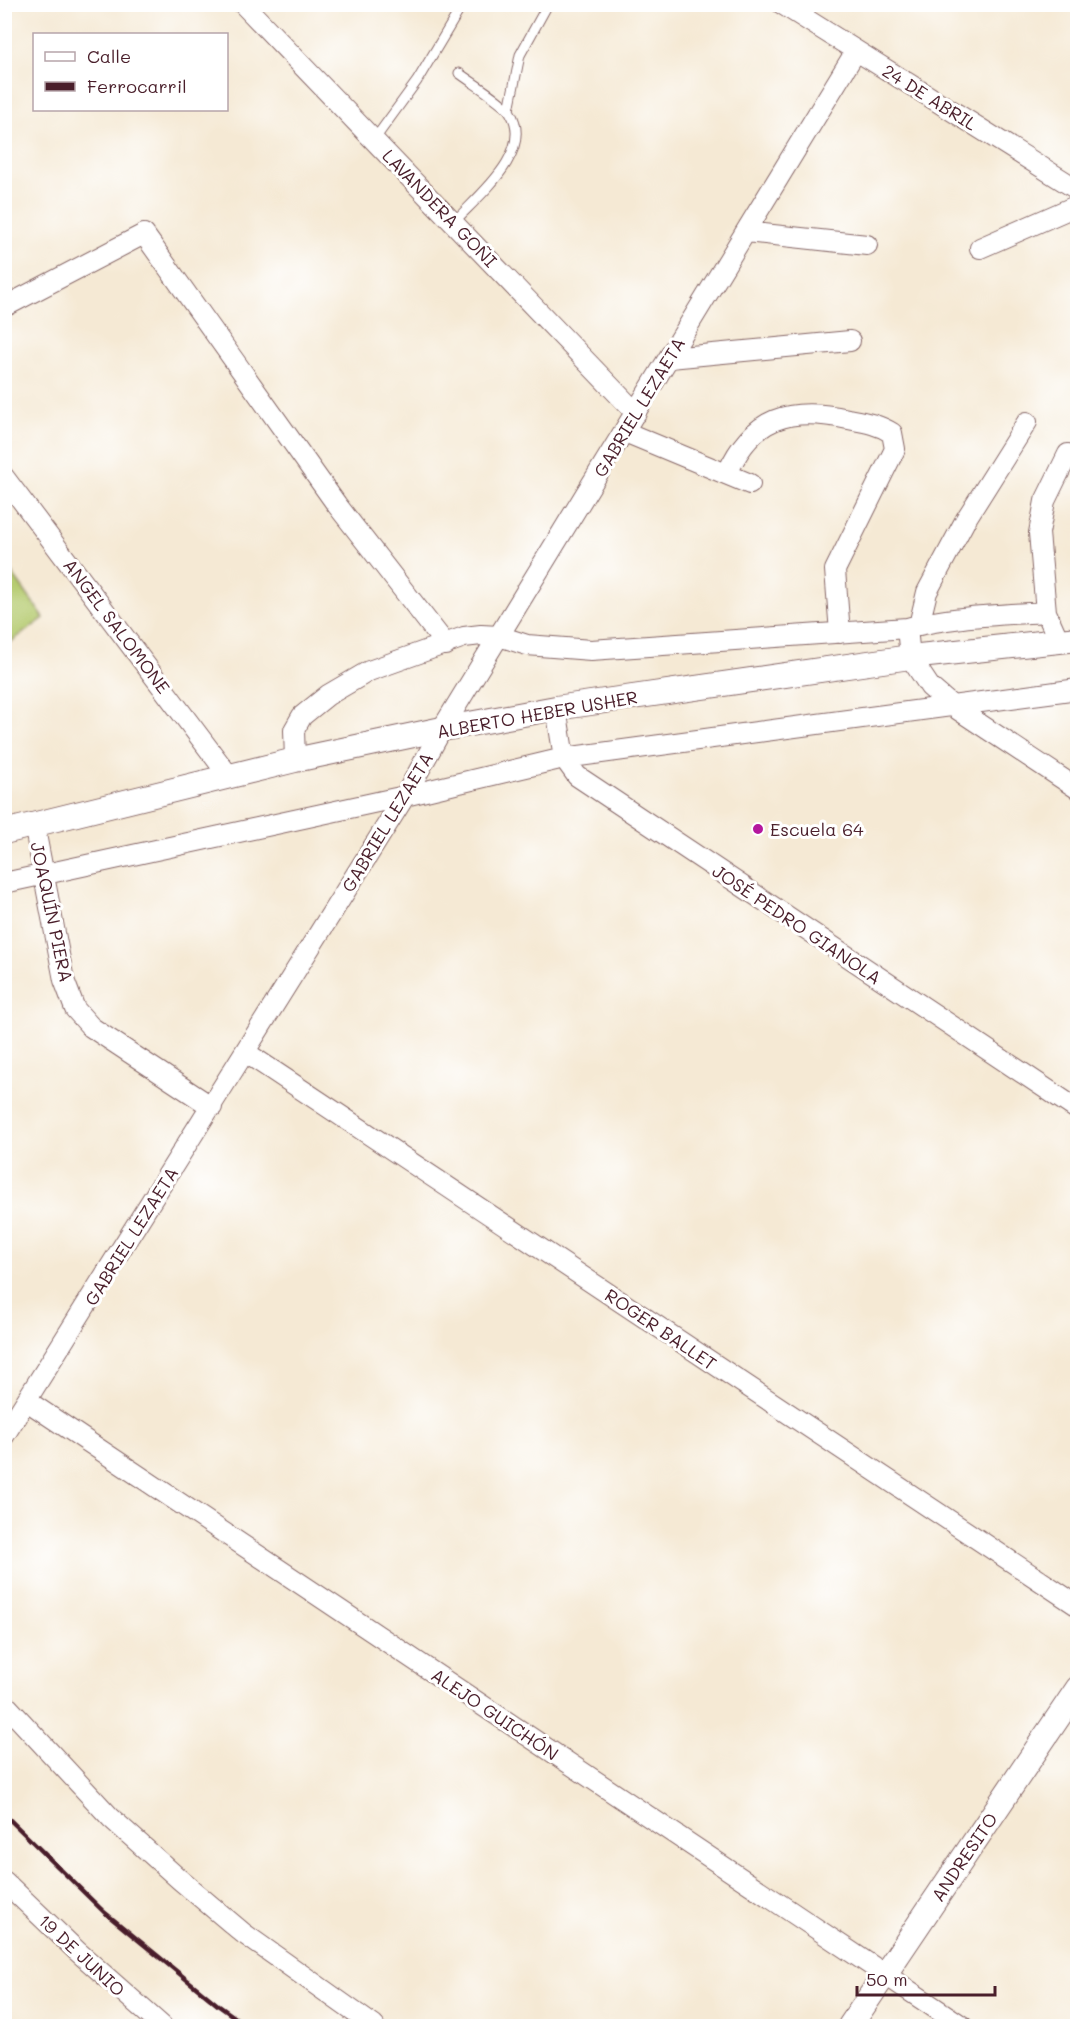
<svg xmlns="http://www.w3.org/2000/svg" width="1082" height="2031" font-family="Mali,sans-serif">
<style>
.green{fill:#b5cb6f;stroke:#80754d;stroke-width:1.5}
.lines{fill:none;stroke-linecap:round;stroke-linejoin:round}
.service-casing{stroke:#866666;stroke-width:11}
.minor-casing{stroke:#866666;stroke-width:22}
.tertiary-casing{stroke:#866666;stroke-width:26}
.service{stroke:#fff;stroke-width:9}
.minor{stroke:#fff;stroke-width:20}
.tertiary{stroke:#fff;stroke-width:24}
.rail{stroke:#4a1f2b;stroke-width:4.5}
.poi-dot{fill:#b5179e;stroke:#fff;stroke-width:2}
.labels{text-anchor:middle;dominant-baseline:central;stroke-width:6;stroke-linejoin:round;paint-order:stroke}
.street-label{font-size:18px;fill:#4a1f2b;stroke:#fff}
.poi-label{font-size:18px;fill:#4a1f2b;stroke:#fff;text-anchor:start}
</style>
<rect width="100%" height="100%" fill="#fff"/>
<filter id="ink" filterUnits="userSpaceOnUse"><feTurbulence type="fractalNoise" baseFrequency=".0167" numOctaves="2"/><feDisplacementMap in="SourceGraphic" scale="12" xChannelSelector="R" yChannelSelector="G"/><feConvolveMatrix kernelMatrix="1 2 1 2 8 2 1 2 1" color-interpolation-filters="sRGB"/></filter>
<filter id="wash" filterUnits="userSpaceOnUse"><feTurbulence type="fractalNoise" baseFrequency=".008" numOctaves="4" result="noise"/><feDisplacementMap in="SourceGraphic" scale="24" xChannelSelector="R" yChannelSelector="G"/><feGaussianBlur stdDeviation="1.35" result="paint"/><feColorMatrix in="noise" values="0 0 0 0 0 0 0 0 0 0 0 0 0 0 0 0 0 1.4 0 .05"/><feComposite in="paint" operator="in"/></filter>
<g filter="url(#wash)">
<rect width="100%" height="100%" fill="#f5e9d4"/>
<!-- green -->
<path class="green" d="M4,562L44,618L5,646H4Z"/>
</g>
<g filter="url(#ink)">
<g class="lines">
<defs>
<path id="service" d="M509,110L520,55L548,4
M374,140L417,81L463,4
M454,222C478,196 535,152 510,112C504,102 471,82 459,73"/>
<path id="minor" d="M243,4L636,413
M782,4L1078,190
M746,232L867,245
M980,248L1078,205
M4,307L144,234L337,505L446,645
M670,358L850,341
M625,432L750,484
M727,474C752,417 789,406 848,419C864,422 878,424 892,433L895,449L835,570L840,633
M4,477L229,776
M1046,612L1039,533L1045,501L1068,454
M919,625L927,592L966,519L1027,422
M907,628L910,657L930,687L951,705L1078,789
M556,708L564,758L577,776L1078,1110
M295,760L294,730L302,716L328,695L369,671L464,637L481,635L499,636L527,645L591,650L907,628C948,616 1004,615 1046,612L1059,641
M34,824L64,980L75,1009L91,1027L103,1035L212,1107
M4,883L405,796L564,758L1078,689
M245,1052L1078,1606
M27,1401L962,2026
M4,1436L405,796L442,729L856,51
M4,1703L111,1818L179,1879L243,1933L374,2026
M4,1881L77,1951L162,2026"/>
<path id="tertiary" d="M4,832L295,760L442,729L556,708L910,657L1078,639
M850,2026L1078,1688"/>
</defs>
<!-- service casing -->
<use href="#service" class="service-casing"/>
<!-- minor casing -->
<use href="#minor" class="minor-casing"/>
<!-- tertiary casing -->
<use href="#tertiary" class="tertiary-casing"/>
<!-- service -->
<use href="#service" class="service"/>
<!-- minor -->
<use href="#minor" class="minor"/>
<!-- tertiary -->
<use href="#tertiary" class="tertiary"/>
<!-- rail -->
<path class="rail" d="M4,1814L104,1912L219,2006L247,2026"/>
</g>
</g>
<!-- markers -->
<circle class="poi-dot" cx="758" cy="829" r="6"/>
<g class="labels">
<!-- street labels -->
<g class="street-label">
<text transform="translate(930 97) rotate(32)">24 DE ABRIL</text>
<text transform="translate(440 208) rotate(46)">LAVANDERA GOÑI</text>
<text transform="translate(639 407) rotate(-59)">GABRIEL LEZAETA</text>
<text transform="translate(117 626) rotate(53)">ANGEL SALOMONE</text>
<text transform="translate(537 714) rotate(-10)">ALBERTO HEBER USHER</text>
<text transform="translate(387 822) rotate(-59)">GABRIEL LEZAETA</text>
<text transform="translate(52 912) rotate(78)">JOAQUÍN PIERA</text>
<text transform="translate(797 924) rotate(34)">JOSÉ PEDRO GIANOLA</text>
<text transform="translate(131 1236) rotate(-58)">GABRIEL LEZAETA</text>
<text transform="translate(661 1329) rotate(34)">ROGER BALLET</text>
<text transform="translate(495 1714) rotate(34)">ALEJO GUICHÓN</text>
<text transform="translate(964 1857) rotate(-56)">ANDRESITO</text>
<text transform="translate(82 1955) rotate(43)">19 DE JUNIO</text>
</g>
<!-- poi labels -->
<g class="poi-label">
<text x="770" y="829">Escuela 64</text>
</g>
</g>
<!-- margin -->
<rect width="1082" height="2031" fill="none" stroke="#fff" stroke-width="24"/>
<!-- legend -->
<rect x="33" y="33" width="195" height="78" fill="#ffffff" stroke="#b7a5aa" stroke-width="1.5"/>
<rect x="45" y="52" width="30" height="9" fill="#ffffff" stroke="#b7a5aa" stroke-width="1.5"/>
<text x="87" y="63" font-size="18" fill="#4a1f2b">Calle</text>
<rect x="45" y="82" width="30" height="9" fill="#4a1f2b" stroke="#b7a5aa" stroke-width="1.5"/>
<text x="87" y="93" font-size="18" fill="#4a1f2b">Ferrocarril</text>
<!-- scale -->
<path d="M857 1986v9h138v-9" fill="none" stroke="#4a1f2b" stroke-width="3"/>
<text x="866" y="1986" font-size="18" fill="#4a1f2b" stroke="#ffffff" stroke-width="4.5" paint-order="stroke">50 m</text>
</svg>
